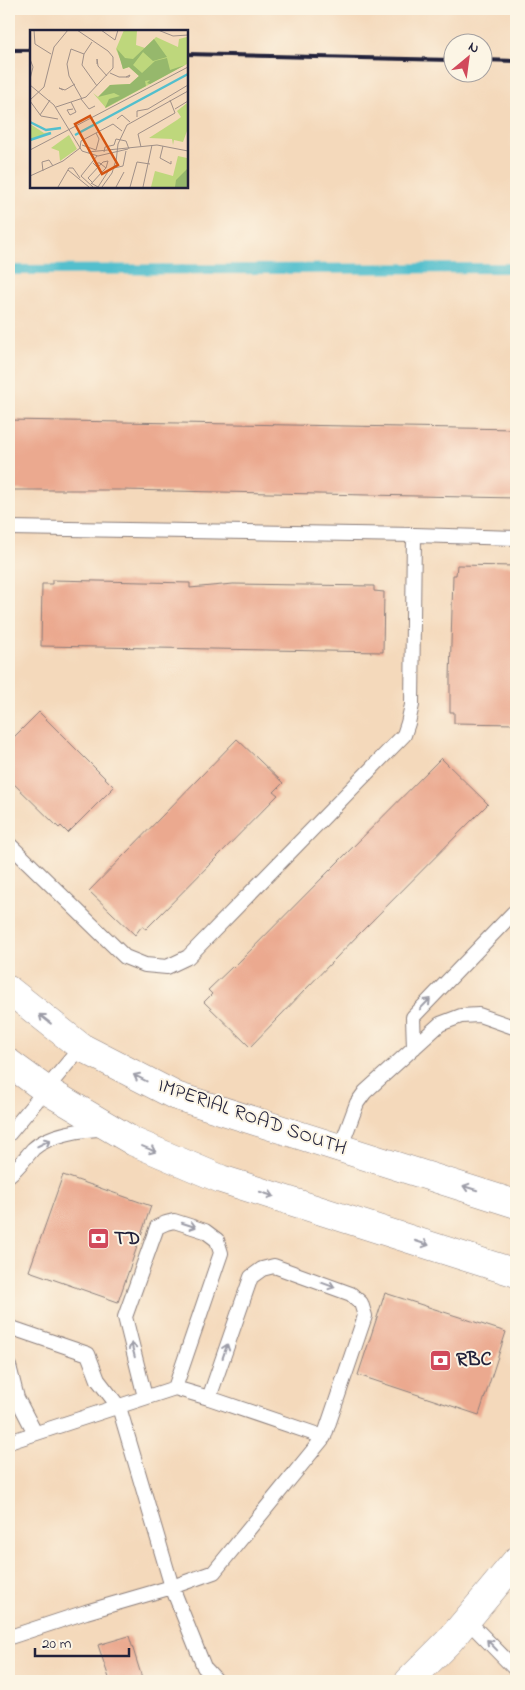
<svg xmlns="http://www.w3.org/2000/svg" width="525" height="1690" font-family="'Indie Flower',sans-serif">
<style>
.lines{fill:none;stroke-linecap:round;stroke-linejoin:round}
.stream{stroke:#53bfcd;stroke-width:10}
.building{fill:#eba98f}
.lane-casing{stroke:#8b7e7b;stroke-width:16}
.secondary-casing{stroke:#8b7e7b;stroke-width:29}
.lane{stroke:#fff;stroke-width:14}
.secondary{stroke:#fff;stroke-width:28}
.rail{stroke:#22223b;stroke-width:4}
.oneway{stroke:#9c9ca7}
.labels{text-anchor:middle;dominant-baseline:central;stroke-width:4;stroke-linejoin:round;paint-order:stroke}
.street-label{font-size:20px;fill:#22223b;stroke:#fcf5e5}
.poi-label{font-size:20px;font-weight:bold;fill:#22223b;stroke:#fcf5e5;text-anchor:start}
.inset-river{fill:none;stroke:#53bfcd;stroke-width:2.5}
.inset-road{fill:none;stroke:#a09088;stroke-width:1}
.view{fill:#d45411;fill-opacity:0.15;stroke:#d45411;stroke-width:2.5}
.inset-edge{fill:none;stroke:#22223b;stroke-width:2.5}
</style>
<rect width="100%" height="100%" fill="#fcf5e5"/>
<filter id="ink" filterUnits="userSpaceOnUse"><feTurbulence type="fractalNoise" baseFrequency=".02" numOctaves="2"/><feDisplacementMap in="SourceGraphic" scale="10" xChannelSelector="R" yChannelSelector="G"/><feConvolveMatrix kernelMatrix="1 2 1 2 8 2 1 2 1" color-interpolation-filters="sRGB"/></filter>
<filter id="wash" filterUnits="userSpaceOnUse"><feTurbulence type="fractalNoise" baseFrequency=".0096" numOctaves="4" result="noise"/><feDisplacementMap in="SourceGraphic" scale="20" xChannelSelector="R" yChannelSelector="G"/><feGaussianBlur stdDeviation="1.12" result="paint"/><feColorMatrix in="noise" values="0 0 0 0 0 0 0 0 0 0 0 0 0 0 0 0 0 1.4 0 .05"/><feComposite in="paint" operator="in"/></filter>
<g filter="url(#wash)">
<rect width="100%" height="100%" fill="#f4d9bb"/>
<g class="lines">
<!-- stream -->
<path class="stream" d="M9,270L516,268"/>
</g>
<g id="blocks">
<!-- building -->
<path class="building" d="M9,420L516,429V498L122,490H9Z
M457,565L516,566V724L454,723V712H450V678L453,575H456Z
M52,580L190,583V588L233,584L374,586V591L384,592L383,652L41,646L42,584H52Z
M39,712L114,787L68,833L61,826L59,828L9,779V742Z
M237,739L283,783L274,792L278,795L156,919L146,929L142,926L135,935L89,891Z
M441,758L488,804L361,932L250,1047L204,1002L212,994L208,990L232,967L233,968Z
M63,1175L151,1206L118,1302L29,1271Z
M385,1293L506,1332L479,1415L358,1375Z
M129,1636L143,1681H110L98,1645Z"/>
</g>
</g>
<g filter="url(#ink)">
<use href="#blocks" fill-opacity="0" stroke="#8b7e7b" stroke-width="1"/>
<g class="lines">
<defs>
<path id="lane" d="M9,528L414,535L412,705L408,723L404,735L188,957L167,967L145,965L125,957L9,844
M414,535L516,538
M414,1048L413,1017L513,913L516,912
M9,1134L81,1047
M340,1149L357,1103L365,1092L440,1024L461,1016L479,1015L516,1028
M9,1175C18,1168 25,1158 33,1149C49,1134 84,1129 105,1129
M9,1327L88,1354L98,1380L119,1407L172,1587L214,1572L324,1437L209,1398L175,1388L9,1442
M9,1366L17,1398L35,1433
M145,1397L125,1317L157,1227L166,1223L174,1221L205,1231L217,1240L221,1253L175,1388
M209,1398L251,1277L262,1269L274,1266L351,1294L361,1303L365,1316L324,1437
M467,1620L516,1670
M9,1635L10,1637L86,1612L172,1587L204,1667L217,1681"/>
<path id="secondary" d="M9,990L81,1047L176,1096L516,1204
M9,1063L46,1090L134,1142L221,1179L516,1273
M409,1681L450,1640L516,1561"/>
</defs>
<!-- lane casing -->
<use href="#lane" class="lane-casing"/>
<!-- secondary casing -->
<use href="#secondary" class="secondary-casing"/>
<!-- lane -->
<use href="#lane" class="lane"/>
<!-- secondary -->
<use href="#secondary" class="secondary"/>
<!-- rail -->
<path class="rail" d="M9,50H31
M186,54L452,60
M482,60L516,61"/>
</g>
<!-- one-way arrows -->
<defs><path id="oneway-shaft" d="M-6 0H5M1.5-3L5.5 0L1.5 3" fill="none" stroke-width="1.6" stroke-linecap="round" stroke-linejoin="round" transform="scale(1.25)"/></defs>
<g class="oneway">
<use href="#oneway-shaft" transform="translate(425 1004) rotate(-46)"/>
<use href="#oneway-shaft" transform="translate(45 1019) rotate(-142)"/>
<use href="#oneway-shaft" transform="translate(140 1078) rotate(-153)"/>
<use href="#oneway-shaft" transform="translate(44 1143) rotate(-26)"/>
<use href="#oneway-shaft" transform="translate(149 1149) rotate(23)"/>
<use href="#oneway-shaft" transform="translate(470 1188) rotate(-163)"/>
<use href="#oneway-shaft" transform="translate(267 1194) rotate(18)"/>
<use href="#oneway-shaft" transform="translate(189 1225) rotate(18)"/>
<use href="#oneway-shaft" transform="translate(422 1243) rotate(18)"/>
<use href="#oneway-shaft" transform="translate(328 1285) rotate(20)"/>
<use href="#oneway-shaft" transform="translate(133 1350) rotate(-104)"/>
<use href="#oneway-shaft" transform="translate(225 1351) rotate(-71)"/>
<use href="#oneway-shaft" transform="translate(492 1645) rotate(-134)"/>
</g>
</g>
<!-- icons -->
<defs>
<symbol id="bank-square" viewBox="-11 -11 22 22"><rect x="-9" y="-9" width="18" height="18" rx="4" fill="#d1495b" stroke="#fcf5e5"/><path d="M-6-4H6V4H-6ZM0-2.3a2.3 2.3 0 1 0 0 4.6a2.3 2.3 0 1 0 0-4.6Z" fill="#fff"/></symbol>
</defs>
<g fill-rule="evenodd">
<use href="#bank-square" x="86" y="1226" width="25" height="25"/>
<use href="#bank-square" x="428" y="1348" width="25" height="25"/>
</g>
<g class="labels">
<!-- street labels -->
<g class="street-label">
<text transform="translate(252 1118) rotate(19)">IMPERIAL ROAD SOUTH</text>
</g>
<!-- poi labels -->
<g class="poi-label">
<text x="114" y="1239">TD</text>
<text x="456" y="1360">RBC</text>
</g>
</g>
<!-- overview -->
<g transform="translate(30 30)">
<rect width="158" height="158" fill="#f4d9bb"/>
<path d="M94,0H107L106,15L115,18L126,7L148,17L149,9L157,7V34L76,78L63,63L68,67L80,55L100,54L109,46L99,37L93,39L91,31L86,19ZM157,73V101L153,112L144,110L143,115L142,109L119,108L147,90L151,87L147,81ZM0,94L14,103L22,102L0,111ZM39,105L47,119L30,131L29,121L21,118ZM148,126L157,128V157H121L125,141L143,146Z" fill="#bed77c"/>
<path d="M124,9L137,27L123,31L113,22L103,35L112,43L125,31L137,28L140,40L155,35L120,54L117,53L120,50L115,51L116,56L75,78L79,69L90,66L84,63L68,67L80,55L100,54L109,46L99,37L93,39L87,19L95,28L103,29ZM157,139V157H145L146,150Z" fill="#96b86c"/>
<path class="inset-river" d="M0,92L16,100L31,98M45,105L158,44M0,110L21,103"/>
<path class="inset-road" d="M4,0L5,14L21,24M71,0L85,10L88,0M128,0L143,6L158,5M62,12L54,24L52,35L67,56M0,29L3,37L0,49M67,34V29L68,36L77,46M80,43L89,47H99L100,45L96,47M0,55L24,75L52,121L68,126L98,119M33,60L29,58L35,60L45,54M51,69L59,79L65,76M52,69L39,46L37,34L41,19L54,24M0,70L14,57L24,17L38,0M0,71L11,86L28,89M41,72L46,82L40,85L37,80L43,79M26,77L56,67L83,38V27L78,21L47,0M145,79L158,71M10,85L20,70M107,87V81L118,79L158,55M87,89L92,85L100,92M66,103L83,94L92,101M133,116L130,128L141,134V131M111,117L108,104L145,83L140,70M0,120L158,37M58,122L127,115L158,121M74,122L75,117L84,115L86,109L96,111L99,119M86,132L88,114L97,95L158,61M63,133L72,142L76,138M84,138L93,136L96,121M38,140L59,157M13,141L12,132L19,130L23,136M0,146L33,131L50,118L51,111L66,103L69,109L66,120L52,115M62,152L58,148L71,134L73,132L78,131L76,138L71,134L70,133H67L69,136M61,153L68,157L79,140M61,154L72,142M28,157L39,138H43L50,148M63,157L51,146L67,126M72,157L82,143L86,130M86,157L94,142M100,157L107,132L120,134M113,157L122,115"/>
<path class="view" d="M60,86L88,135L72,144L45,94Z"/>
<rect width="158" height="158" class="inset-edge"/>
</g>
<!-- margin -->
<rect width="525" height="1690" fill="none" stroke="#fcf5e5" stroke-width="30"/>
<!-- north arrow -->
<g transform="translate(468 58) rotate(29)"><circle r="24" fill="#fcf5e5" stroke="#a5a1a1"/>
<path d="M0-4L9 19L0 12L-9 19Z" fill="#d1495b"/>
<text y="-8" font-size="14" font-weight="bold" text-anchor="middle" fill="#22223b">N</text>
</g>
<!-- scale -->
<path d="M35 1648v8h94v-8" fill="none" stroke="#22223b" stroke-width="2.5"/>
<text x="42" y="1648" font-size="15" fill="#22223b" stroke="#fcf5e5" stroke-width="4" paint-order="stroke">20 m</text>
</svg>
